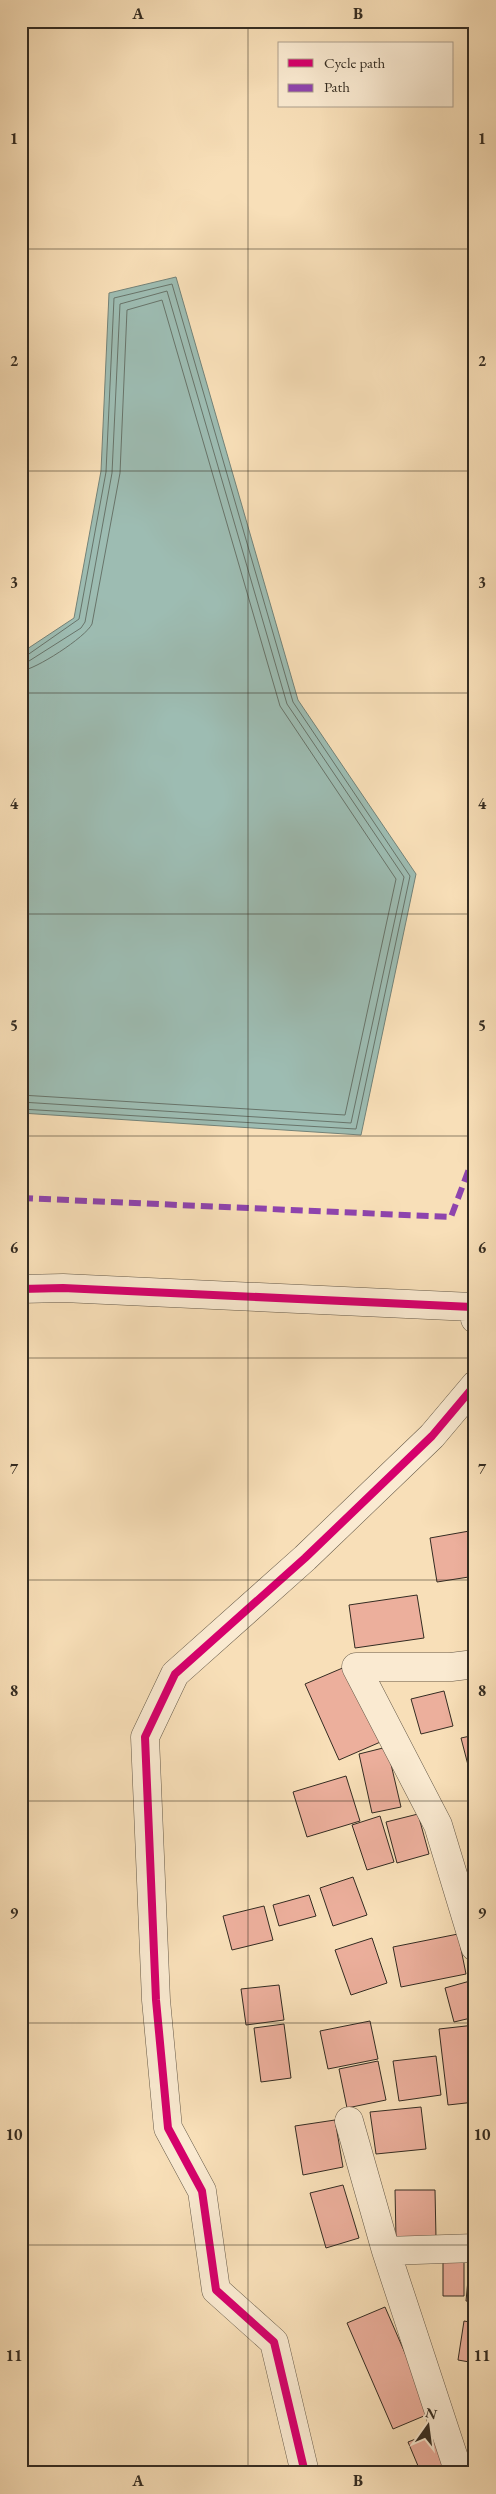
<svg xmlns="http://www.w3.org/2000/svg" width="496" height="2494" font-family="'EB Garamond',serif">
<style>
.water{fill:#9dbcb2;stroke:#738278}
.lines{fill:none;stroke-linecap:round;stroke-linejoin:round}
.shore{stroke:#68746a;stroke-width:1}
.building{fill:#ecaf9c;stroke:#342c22}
.minor-casing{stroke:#655948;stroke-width:29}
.minor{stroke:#faead1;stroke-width:28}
.quiet{stroke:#8e44ad;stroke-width:6;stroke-dasharray:12 6;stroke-linecap:butt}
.cycleway-casing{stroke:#faead1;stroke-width:11}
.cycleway{stroke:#d6006c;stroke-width:8}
.grid{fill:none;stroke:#342c22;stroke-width:1;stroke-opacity:0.55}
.neatline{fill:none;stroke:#342c22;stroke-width:2}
.grid-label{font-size:16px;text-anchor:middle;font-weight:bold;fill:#342c22}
</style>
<rect width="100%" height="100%" fill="#f8dfb8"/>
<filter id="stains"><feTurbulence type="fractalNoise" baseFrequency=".004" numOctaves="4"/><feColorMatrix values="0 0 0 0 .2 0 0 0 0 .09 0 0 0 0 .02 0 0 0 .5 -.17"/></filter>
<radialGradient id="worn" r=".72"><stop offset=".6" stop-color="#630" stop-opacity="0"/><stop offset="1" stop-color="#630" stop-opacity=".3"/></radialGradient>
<!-- water -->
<path class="water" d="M176,277L298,700L416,874L361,1135L21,1113V653L74,618L101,471L109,293Z"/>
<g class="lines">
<!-- shore -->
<path class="shore" d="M21,657L26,656L79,619L106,472L114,298L172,284L293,702L410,876L356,1129L21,1109
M21,663L29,661L81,628L85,622L112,473L120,304L167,291L287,704L404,877L351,1123L21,1102
M21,671C35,670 86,637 92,624L120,473L127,310L162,300L280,706L396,879L345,1115L21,1095"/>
</g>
<!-- building -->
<path class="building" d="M475,1530V1576L437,1582L430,1538Z
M417,1595L424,1638L355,1648L349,1605Z
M352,1664L385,1740L339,1760L305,1684Z
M444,1691L453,1726L421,1734L411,1699Z
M475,1735V1792L461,1738Z
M387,1747L401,1807L372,1813L359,1754Z
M346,1776L360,1821L307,1837L293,1792Z
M418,1814L429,1854L397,1863L386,1822Z
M380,1816L394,1862L367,1870L352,1825Z
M353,1877L367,1915L333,1926L320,1888Z
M309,1895L316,1916L279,1926L273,1905Z
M264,1906L273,1940L232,1950L223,1916Z
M458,1934L466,1974L401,1987L393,1947Z
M372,1938L387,1983L351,1995L335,1950Z
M470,1981L475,1998V2017L454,2022L445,1988Z
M279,1985L284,2020L246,2025L241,1989Z
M370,2021L378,2059L328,2069L320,2031Z
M284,2024L291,2078L261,2082L254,2028Z
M475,2025V2102L448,2105L439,2029Z
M436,2056L441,2095L399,2101L393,2061Z
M378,2061L386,2100L347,2108L339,2069Z
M421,2107L426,2149L376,2154L370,2112Z
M335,2120L343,2167L303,2175L295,2126Z
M343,2185L359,2238L326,2248L310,2193Z
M395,2190H435L436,2238H396Z
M443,2254H464V2296H443Z
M470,2259H475V2302L466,2301Z
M385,2307L431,2413L393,2429L347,2323Z
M464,2321L475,2323V2363L458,2360Z
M431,2433L448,2472V2473H421L408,2442Z"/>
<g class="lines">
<defs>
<path id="minor" d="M21,1289L63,1288L472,1307L475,1319
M475,1664L451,1667H356L438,1825L475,1947
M349,2121L386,2251L475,2248
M386,2251L459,2473
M305,2473L274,2342L216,2290L202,2191L168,2128L156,2000L145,1737L175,1674L305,1558L432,1436L475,1385"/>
</defs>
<!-- minor casing -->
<use href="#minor" class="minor-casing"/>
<!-- minor -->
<use href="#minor" class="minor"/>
<!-- quiet -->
<path class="quiet" d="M21,1198L451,1217L475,1153"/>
<defs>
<path id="cycleway" d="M21,1289L63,1288L472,1307L475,1319
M305,2473L274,2342L216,2290L202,2191L168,2128L156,2000L145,1737L175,1674L305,1558L432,1436L475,1385"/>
</defs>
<!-- cycleway casing -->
<use href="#cycleway" class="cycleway-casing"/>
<!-- cycleway -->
<use href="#cycleway" class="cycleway"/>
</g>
<!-- grid -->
<path class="grid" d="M248,21V2473M21,249H475M21,471H475M21,693H475M21,914H475M21,1136H475M21,1358H475M21,1580H475M21,1801H475M21,2023H475M21,2245H475"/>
<!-- margin -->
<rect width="496" height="2494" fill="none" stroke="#f8dfb8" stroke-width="55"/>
<!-- legend -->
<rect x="278" y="42" width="175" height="65" fill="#faead1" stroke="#ab9e8b"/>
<rect x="288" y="59" width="25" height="8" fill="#d6006c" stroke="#ab9e8b"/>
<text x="324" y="68" font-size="15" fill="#342c22">Cycle path</text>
<rect x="288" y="84" width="25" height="8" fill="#8e44ad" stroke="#ab9e8b"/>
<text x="324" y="92" font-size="15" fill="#342c22">Path</text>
<!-- north arrow -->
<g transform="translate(428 2426) rotate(14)" stroke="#faead1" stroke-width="4" paint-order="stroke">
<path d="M0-4L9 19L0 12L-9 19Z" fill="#342c22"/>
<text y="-8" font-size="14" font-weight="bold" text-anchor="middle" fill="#342c22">N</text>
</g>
<rect x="28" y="28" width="440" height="2438" class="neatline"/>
<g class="grid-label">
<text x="138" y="19">A</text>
<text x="358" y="19">B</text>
<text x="14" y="144">1</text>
<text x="482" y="144">1</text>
<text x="14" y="366">2</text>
<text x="482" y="366">2</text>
<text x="14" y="588">3</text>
<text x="482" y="588">3</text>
<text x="14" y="809">4</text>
<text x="482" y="809">4</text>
<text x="14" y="1031">5</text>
<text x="482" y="1031">5</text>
<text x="14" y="1253">6</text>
<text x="482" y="1253">6</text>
<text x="14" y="1474">7</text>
<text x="482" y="1474">7</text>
<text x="14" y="1696">8</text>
<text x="482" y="1696">8</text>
<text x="14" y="1918">9</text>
<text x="482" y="1918">9</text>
<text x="14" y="2140">10</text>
<text x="482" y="2140">10</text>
<text x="14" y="2361">11</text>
<text x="482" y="2361">11</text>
<text x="138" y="2486">A</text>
<text x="358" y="2486">B</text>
</g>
<rect width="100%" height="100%" filter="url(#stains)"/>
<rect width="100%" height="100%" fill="url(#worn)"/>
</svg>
